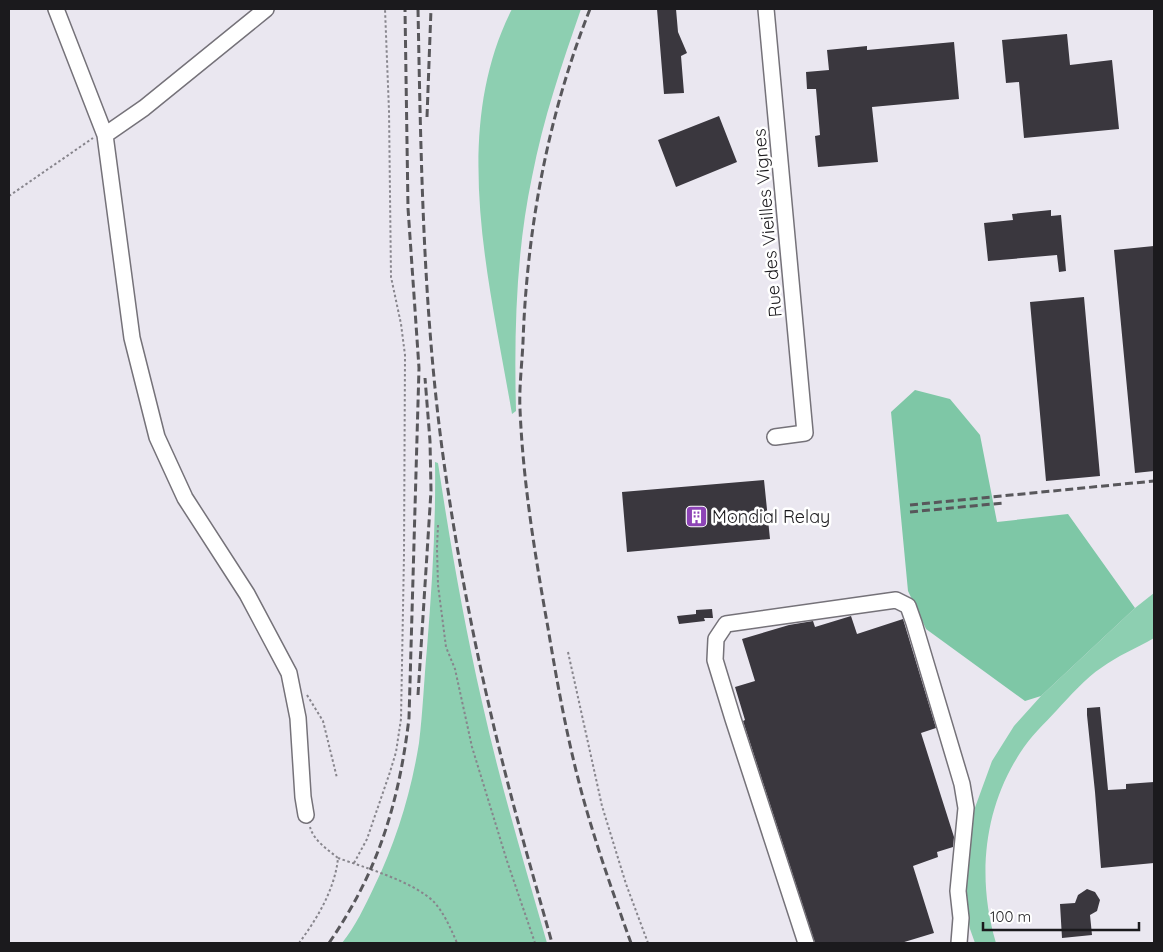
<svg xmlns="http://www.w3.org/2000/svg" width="1163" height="952" font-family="Quicksand,sans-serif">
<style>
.green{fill:#8dcfb1}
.forest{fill:#7ec7a6}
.building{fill:#3a373e}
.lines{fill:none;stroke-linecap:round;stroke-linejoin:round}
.minor-casing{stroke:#757279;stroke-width:18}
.path{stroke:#87858c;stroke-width:2;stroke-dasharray:2.5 2.5;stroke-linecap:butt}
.minor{stroke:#fff;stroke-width:15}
.rail{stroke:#58575b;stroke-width:3;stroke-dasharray:8 4;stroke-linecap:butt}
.labels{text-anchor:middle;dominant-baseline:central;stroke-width:5;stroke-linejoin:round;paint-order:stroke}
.street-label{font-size:18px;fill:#1b1a1d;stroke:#fff}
.poi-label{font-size:18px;fill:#1b1a1d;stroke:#fff;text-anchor:start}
</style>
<rect width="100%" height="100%" fill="#eae7f0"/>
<!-- green -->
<path class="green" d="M512,9H581C562,64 543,119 532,177C516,253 514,333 516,411L512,414C490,284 449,133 512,9Z
M435,462L438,463C450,543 464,623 482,702C500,783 524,863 547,943H342C355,927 365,906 374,887C396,842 411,793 419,743C423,711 424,679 427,648C432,586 436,524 435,462Z
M1154,593V638C1137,648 1117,656 1101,668C1087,677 1069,697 1057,710C1044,724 1030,737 1020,753C983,810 977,880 996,943H975L970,929L964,890L969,824L992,761L1014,726L1041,696L1135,608Z"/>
<!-- forest -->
<path class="forest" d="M915,390L950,399L980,435L997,522L1068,514L1135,608L1041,696L1025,701L926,629L908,591L891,412Z"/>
<!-- building -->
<path class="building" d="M657,9H676L678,32L687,53L681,56L684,93L664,94Z
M1067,34L1070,65L1112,60L1119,129L1024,138L1019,82L1006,83L1002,40Z
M954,42L959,99L872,107L878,162L818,167L815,136L820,135L816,89H807L806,72L829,70L827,50L867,46V50Z
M719,116L737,162L676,187L658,140Z
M1051,210V216L1061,215L1066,271L1059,272L1057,255L988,261L984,223L1013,220L1012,214Z
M1154,246V471L1135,473L1114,250Z
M1084,297L1100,476L1046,481L1030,302Z
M764,480L770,539L627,552L622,492Z
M712,609L713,618H704L705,621L679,624L677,616L696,614V610Z
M851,616L857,634L903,619L936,728L921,733L954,837L953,847L937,852L938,857L913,866L934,933L901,943H815L743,721L745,720L735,687L755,681L742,639L789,625L813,621L815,627Z
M1100,707L1108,790L1126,789V784L1154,782V863L1101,868L1095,792L1087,715V708Z
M1087,889L1095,892L1100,900L1097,911L1090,915L1092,935L1062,938L1060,904L1075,903L1078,895Z"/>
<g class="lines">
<defs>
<path id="minor" d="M56,9L105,135L132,338L157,437L185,498L247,594L289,673L298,718L303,797L306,815
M766,9L805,433L775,437
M105,135L144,108L266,9
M806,943L733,719L715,660L716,639L726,624L896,600L908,606L914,623L962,784L966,808L958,891L961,918L959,943"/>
</defs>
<!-- minor casing -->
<use href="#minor" class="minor-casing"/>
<!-- path -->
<path class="path" d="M9,196L93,138
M438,525L437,548L438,585L446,647L455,669L472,747L507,861L535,943
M568,652L602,806L626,884L648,943
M307,695L323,721L337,778
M338,858C366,868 415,882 435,903C445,915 451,929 457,943
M354,863L367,839L390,772L396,752L401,719L404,554L405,355L401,324L391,277L389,111L385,9
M299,943C317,919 335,889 338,858C327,849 314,841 310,827"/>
<!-- minor -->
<use href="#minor" class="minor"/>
<!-- rail -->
<path class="rail" d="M418,9C421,162 423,317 445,470C459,567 478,664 502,760C517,821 535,882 552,943
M590,9C548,115 527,228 523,342C522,364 519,387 520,409C523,482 535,555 548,628C559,694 571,760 591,825C603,865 617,904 631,943
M427,117L431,9
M910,505L1154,481
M910,512L1003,503
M418,695L431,491L430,441L425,378
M329,943C378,872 399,803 409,718L419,368L408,208L405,9"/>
</g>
<!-- icons -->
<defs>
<symbol id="building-square" viewBox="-11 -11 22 22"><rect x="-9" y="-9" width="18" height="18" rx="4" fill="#8d44b6" stroke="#fff"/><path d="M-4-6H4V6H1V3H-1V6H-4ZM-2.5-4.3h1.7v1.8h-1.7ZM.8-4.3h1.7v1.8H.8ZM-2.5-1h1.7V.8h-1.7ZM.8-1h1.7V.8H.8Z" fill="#fff"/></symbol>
</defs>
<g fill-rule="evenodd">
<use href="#building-square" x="684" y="504" width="25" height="25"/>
</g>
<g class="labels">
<!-- street labels -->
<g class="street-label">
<text transform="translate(767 223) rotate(-95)">Rue des Vieilles Vignes</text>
</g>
<!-- poi labels -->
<g class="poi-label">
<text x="712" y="516">Mondial Relay</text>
</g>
</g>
<!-- border -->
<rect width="1163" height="952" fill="none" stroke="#1b1a1d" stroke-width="20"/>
<!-- scale -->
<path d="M983 922v8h156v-8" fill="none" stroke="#1b1a1d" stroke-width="2.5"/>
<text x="990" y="922" font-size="15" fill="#1b1a1d" stroke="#ffffff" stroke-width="4" paint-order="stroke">100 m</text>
</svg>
